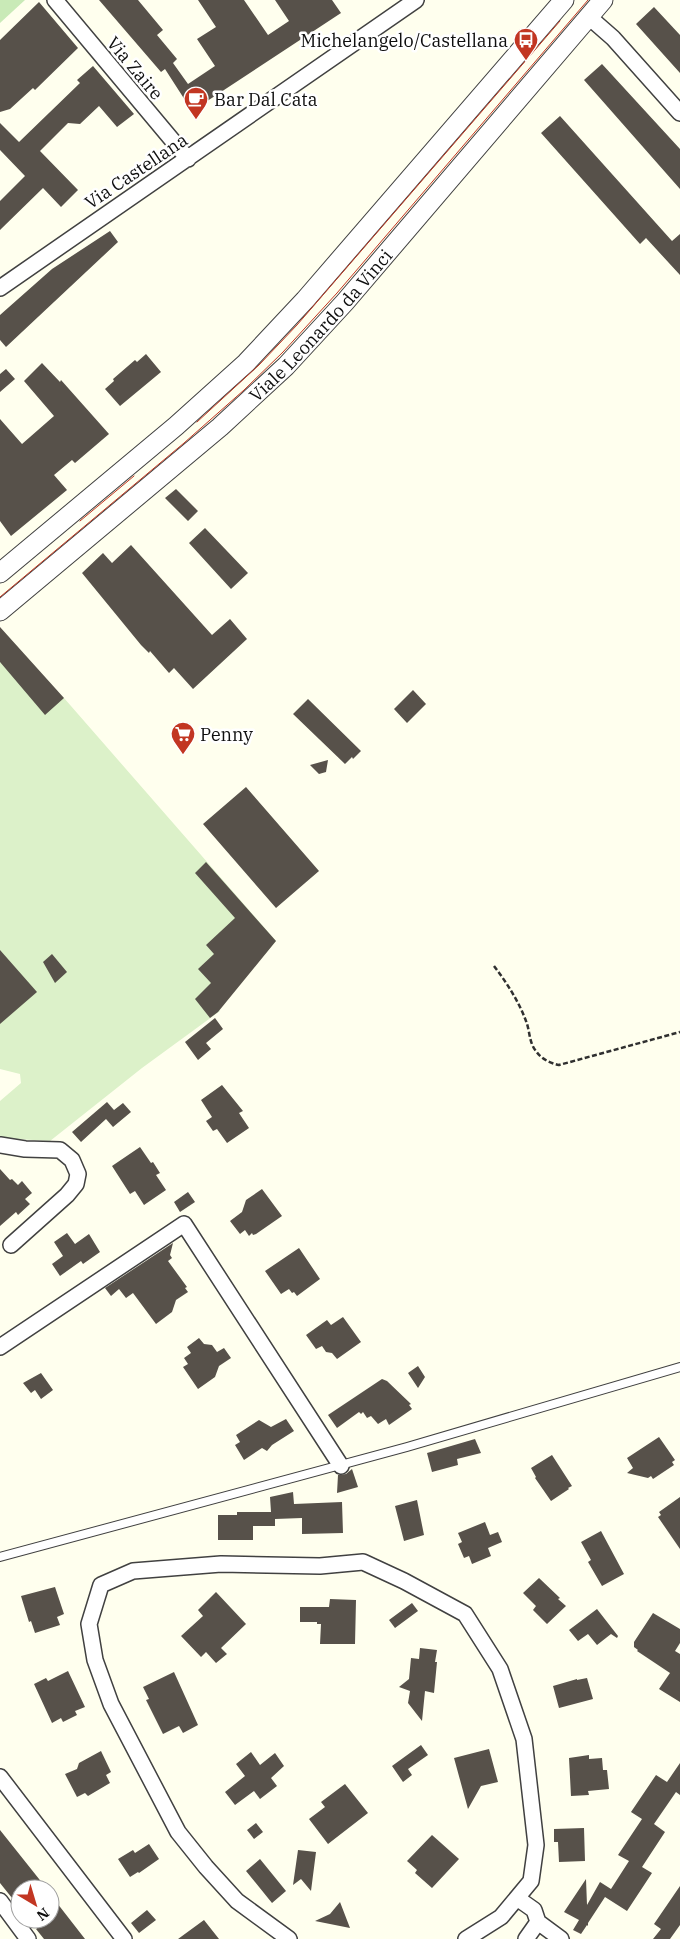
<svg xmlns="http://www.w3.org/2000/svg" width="680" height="1939" font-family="'IBM Plex Serif',serif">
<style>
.green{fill:#c9eab7}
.pitch{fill:#dcf1c9}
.building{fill:#57514a}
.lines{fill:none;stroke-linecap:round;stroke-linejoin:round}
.service-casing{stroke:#414141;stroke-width:10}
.minor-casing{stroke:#414141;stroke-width:18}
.tertiary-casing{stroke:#414141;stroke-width:21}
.path{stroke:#303030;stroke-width:2.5;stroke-dasharray:5 2.5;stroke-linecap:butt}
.service{stroke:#fff;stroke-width:8}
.minor{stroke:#fff;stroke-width:15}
.tertiary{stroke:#fff;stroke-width:19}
.tram{stroke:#c23622;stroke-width:1}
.labels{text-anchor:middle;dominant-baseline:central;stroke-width:5;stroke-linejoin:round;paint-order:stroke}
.poi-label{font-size:18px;fill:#0e0e0e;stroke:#fff;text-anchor:start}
.street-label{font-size:18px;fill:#0e0e0e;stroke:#fff}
</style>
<rect width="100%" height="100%" fill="#ffe"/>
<!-- green -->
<path class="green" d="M0,0H25L0,23Z"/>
<!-- pitch -->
<path class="pitch" d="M0,662L64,698L276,941L218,1009L220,1011L142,1068L50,1141L0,1138V1101L21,1083L20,1074L0,1069Z"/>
<!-- building -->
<path class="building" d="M99,0H138L163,30L157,35L177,59L173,63L188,84L215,66L197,39L216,27L198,0H244L268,35L289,21L275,0H332L341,13L192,111L165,69L161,72Z
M39,2L78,48L35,90L33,88L10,109L0,112V40Z
M654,7L680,35V73L636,24Z
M602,64L680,149V189L584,80Z
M93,66L134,114L117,127L99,106L80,124L68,123L40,151L78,190L61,207L43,188L0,230V201L25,176L0,150V123L19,142L80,83L77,80Z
M560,116L672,241L680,234V275L646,238L640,244L541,133Z
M110,231L118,242L6,347L0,340V315L52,269Z
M146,354L161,372L120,406L105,389L114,381L113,379L135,360L137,362Z
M42,363L60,382L61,380L109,434L75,463L72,460L54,475L67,490L11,536L0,521V419L22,444L54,416L24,381Z
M6,369L15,379L0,392V374Z
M176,489L198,511L188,521L165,498Z
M205,528L248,573L231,589L189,543Z
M131,545L212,635L230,619L247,639L193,689L174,668L169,673L150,651L149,653L141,645L82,573L103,553L112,563Z
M0,627L64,698L45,715L0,662Z
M413,690L426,704L407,723L394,709Z
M308,699L361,751L353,759L352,757L345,764L293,714Z
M328,760L326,772L319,774L310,765Z
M246,787L319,871L276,908L203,824Z
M206,862L276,941L218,1012L210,1018L195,999L211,983L198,969L214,954L206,945L235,918L195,873Z
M0,950L37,992L0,1024Z
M52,954L67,972L55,983L43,962Z
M215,1018L223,1029L206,1043L211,1049L198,1060L185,1042Z
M222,1085L243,1111L239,1113L249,1128L227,1143L217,1129L213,1131L206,1121L212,1117L201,1100Z
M107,1102L114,1110L123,1103L131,1112L113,1127L106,1119L81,1142L72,1132Z
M140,1147L151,1163L153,1162L160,1173L156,1175L166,1190L144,1205L135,1191L130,1194L112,1166Z
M0,1169L10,1180L12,1179L18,1185L22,1181L32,1193L25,1199L30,1204L18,1215L16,1212L0,1226Z
M262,1189L282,1216L256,1234L253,1235L252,1233L249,1236L245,1230L240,1234L230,1221L242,1212L246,1200Z
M188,1192L195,1202L180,1212L174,1202Z
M67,1233L75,1244L89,1234L100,1252L83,1264L81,1261L60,1276L52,1264L63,1256L54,1242Z
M173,1243L170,1255L172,1258L168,1261L187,1287L185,1288L188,1292L176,1300L172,1312L156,1324L133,1293L126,1298L119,1289L111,1296L105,1288Z
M299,1248L320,1279L297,1296L294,1292L292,1293L289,1289L281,1294L265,1271Z
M343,1317L361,1342L337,1359L332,1353L326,1352L322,1346L316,1349L306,1335L327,1320L331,1325Z
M199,1338L204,1344L212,1345L217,1352L224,1348L231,1358L219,1366L215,1377L198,1389L183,1367L188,1364L184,1358L191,1353L187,1347Z
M418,1366L425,1377L418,1388L408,1373Z
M41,1373L53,1390L41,1399L35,1390L31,1393L23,1383Z
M382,1379L387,1381L411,1404L409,1405L412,1409L389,1425L386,1419L378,1424L371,1416L367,1418L363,1412L361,1414L359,1412L337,1428L328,1415Z
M286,1419L294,1431L272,1445L267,1451L262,1448L244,1460L235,1445L240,1442L236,1435L259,1420L271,1427Z
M659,1437L675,1460L672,1462L674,1465L653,1479L651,1476L648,1478L627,1473L633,1468L627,1458Z
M475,1439L481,1453L457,1459L458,1465L432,1472L427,1453Z
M552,1455L572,1486L568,1488L569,1489L551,1501L535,1478L536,1477L531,1468Z
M352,1469L358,1487L337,1493L338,1475L346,1474Z
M293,1492L294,1504L342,1502L343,1533L302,1534V1518L275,1519V1526H253V1540H218V1515H237V1512H271L270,1497Z
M680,1497V1549L658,1517L661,1515L659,1512Z
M417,1500L424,1535L404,1541L395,1506Z
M485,1522L490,1535L498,1532L502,1542L488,1548L491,1556L472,1564L469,1556L464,1558L458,1544L462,1542L458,1533Z
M601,1531L624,1574L602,1586L588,1562L591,1560L581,1542Z
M539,1578L560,1598L558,1599L566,1606L547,1624L533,1610L536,1606L523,1593Z
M55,1587L64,1614L57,1617L60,1625L35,1633L31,1621L29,1622L21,1596Z
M216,1592L246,1624L221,1648L227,1654L216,1663L206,1652L201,1657L181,1636L203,1616L198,1610Z
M330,1599L356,1600L355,1644H320L321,1624H317V1622H300V1607H329Z
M412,1603L418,1611L395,1628L389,1620Z
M597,1609L618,1636L617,1638L611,1634L597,1645L588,1634L578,1641L569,1630Z
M653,1613L680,1629V1643L675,1651L680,1654V1702L659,1689L670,1673L637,1651L638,1650L634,1647V1642Z
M420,1648L437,1650L435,1662H437L434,1693L425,1691L422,1721L408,1703L410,1691L399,1687L409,1679L411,1658L419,1659Z
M68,1671L85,1707L75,1711L77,1715L63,1722L61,1718L52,1723L34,1684L46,1678L48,1681Z
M174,1672L198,1725L183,1733L179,1726L163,1734L146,1700L149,1699L143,1687Z
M587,1678L593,1699L559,1708L553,1686L577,1679V1680Z
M421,1745L428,1755L408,1769L412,1775L403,1782L392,1766Z
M489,1749L498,1782L481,1786L468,1809L454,1758Z
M101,1751L111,1772L106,1775L110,1783L88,1796L85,1793L77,1797L65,1774L77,1769L79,1763Z
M251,1752L260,1765L275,1753L284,1766L271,1778L277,1786L260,1799L254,1791L235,1805L225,1792L245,1776L236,1764Z
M589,1755V1759L602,1758L603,1770H607L609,1789L588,1791L589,1795L571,1796L569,1758Z
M680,1763V1795L676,1792L654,1824L665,1832L642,1867L652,1873L627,1911L605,1897L588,1923V1926L587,1925L581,1934L573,1930L579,1920L564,1912L586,1879L587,1905L600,1882L611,1889L629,1861L618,1855L642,1819L631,1812L656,1775L667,1782Z
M345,1784L368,1813L328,1844L309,1819L325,1807L321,1802Z
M256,1823L263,1832L254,1839L247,1830Z
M584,1828L585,1861L559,1862L558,1842H554V1829Z
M0,1830L47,1889H20V1908L0,1883Z
M432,1835L459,1859L432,1888L415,1873L417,1870L407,1861Z
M149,1844L159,1859L139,1873L138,1872L130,1877L118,1859L133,1850L135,1853Z
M298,1850L316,1852L311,1891L301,1879L293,1885Z
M260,1859L286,1891L272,1903L246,1871Z
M680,1886V1925L670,1939H653L661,1929L654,1924Z
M50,1894L85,1939H44L36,1929L50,1919Z
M340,1902L350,1928L315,1921L330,1914Z
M147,1910L156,1920L139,1933L131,1923Z
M204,1920L219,1939H178Z"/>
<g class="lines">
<defs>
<path id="service" d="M0,1557L407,1447L680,1367"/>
<path id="minor" d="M55,0L188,159
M589,17L613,38L680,113
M0,288L416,0
M0,1145L25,1149L60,1150L72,1160L78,1174L76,1184L67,1195L11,1245
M0,1347L184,1224L341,1466
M0,1777L124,1939
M517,1898L534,1910L538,1922
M0,1901L28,1939
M289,1939L237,1901L206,1867L178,1832L111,1704L95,1660L89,1624L101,1585L133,1571L221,1564L320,1566L363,1562L404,1581L465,1614L500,1669L524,1739L536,1845L531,1881L501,1917L466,1939
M526,1939L538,1922L561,1939"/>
<g id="tertiary">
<path d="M0,573L176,426L246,363L305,300L564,0"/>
<path id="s1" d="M0,611L220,427L286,366L345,302L603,0"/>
</g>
</defs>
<!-- service casing -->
<use href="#service" class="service-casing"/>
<!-- minor casing -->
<use href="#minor" class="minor-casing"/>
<!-- tertiary casing -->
<use href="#tertiary" class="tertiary-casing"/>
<!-- path -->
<path class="path" d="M494,966C507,983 519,1002 526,1021C530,1031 529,1043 536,1051C541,1059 550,1063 559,1065L680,1032"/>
<!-- service -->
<use href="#service" class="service"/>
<!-- minor -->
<use href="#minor" class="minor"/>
<!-- tertiary -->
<use href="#tertiary" class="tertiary"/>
<!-- tram -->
<path class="tram" d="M197,422L259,365L297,325L560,21
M80,521L134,476
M0,597L184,443L244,390L283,352L337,293L588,0"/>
</g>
<!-- icons -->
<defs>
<symbol id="bus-pin" viewBox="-11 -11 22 30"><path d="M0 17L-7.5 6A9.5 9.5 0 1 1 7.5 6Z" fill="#c23622" stroke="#fff"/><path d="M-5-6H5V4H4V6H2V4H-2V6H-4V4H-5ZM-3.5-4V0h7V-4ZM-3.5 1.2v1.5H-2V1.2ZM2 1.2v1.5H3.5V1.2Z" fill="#fff"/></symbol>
<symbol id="cafe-pin" viewBox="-11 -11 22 30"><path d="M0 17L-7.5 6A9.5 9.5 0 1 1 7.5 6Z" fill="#c23622" stroke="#fff"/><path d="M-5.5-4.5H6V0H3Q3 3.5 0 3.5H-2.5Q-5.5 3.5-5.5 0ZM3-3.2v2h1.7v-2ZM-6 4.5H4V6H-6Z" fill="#fff"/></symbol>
<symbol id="supermarket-pin" viewBox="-11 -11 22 30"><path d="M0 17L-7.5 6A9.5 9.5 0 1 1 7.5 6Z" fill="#c23622" stroke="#fff"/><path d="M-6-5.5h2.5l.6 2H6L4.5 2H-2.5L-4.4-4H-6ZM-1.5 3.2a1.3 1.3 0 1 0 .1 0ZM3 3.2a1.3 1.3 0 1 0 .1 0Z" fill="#fff"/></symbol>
</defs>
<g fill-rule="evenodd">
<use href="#bus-pin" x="512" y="26" width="28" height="38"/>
<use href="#cafe-pin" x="182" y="85" width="28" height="38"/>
<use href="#supermarket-pin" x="169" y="720" width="28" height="38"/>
</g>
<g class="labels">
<!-- poi labels -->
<g class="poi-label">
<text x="508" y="40" text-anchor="end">Michelangelo/Castellana</text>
<text x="214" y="99">Bar Dal Cata</text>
<text x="200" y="734">Penny</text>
</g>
<!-- street labels -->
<g class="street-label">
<text transform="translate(135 68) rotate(50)">Via Zaire</text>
<text transform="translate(136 171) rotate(-34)">Via Castellana</text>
<text stroke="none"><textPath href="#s1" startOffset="430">Viale Leonardo da Vinci</textPath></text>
</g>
</g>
<!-- north arrow -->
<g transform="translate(35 1904) rotate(142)"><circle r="24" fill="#ffffff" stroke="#9f9f9f"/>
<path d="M0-4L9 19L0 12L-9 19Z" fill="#c23622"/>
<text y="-8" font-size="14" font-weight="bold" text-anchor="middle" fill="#0e0e0e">N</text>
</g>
</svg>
